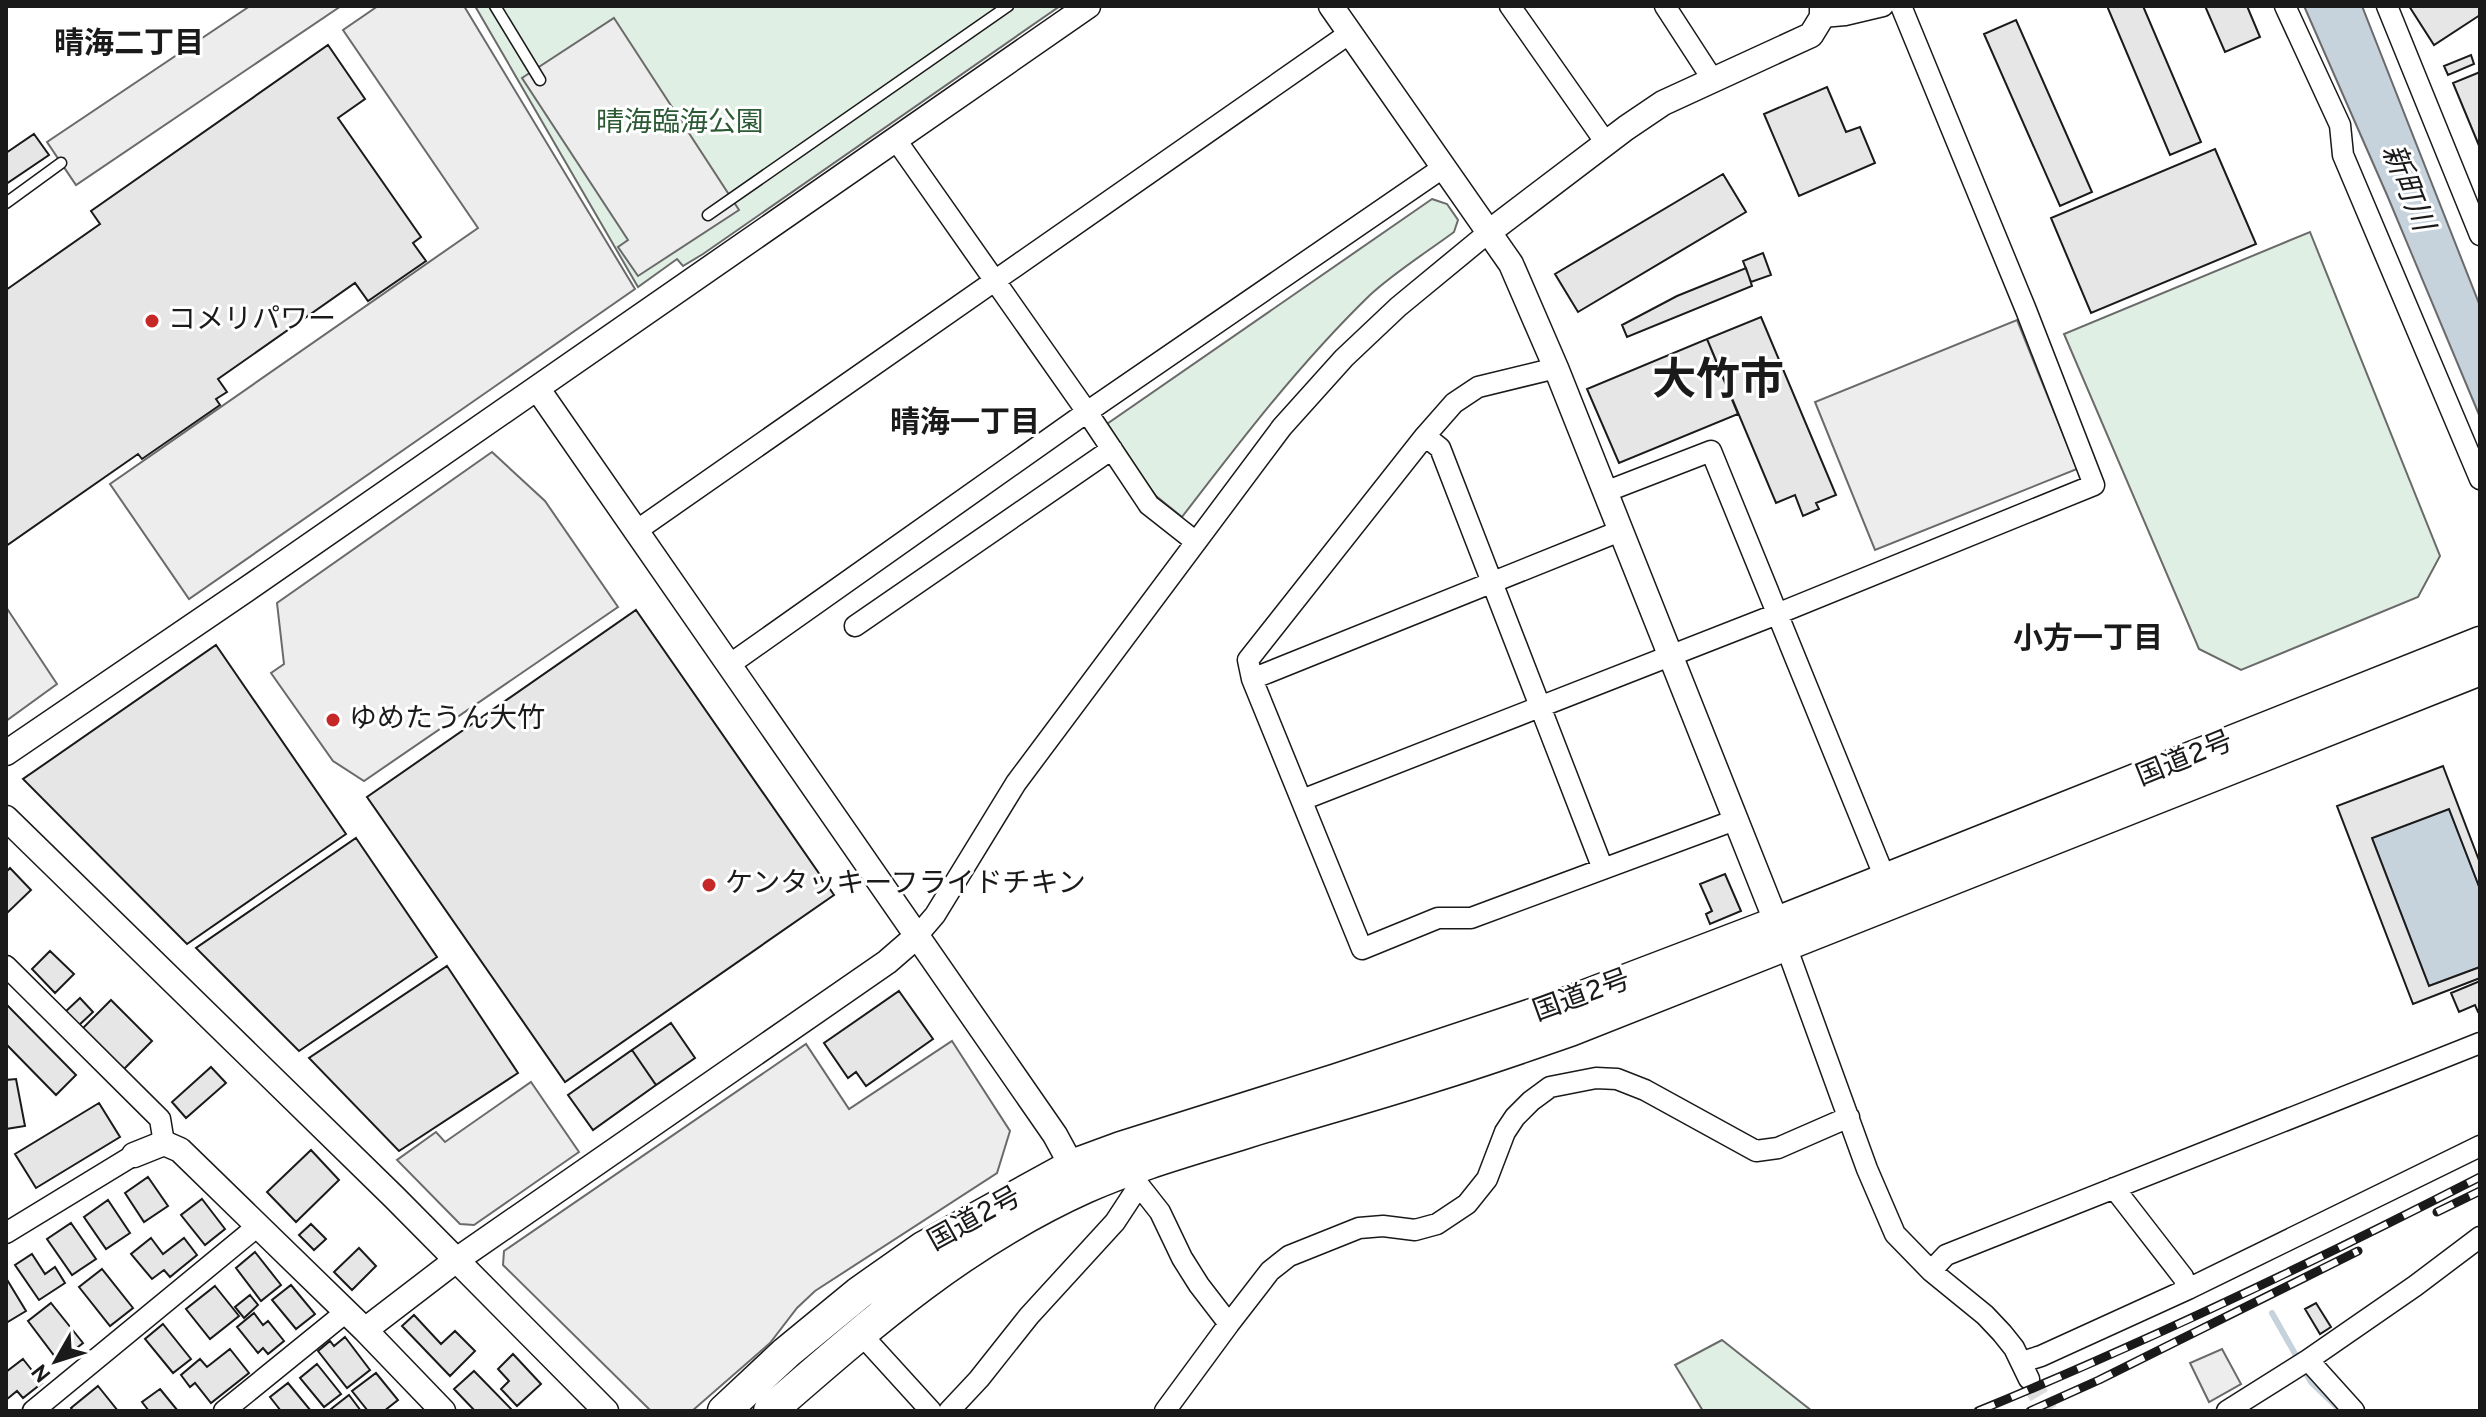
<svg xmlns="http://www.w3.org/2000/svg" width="2486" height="1417" font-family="Overpass,'Noto Sans JP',sans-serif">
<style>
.green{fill:#e0efe3;stroke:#6a6a6a;stroke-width:2}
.parking{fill:#ededed;stroke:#6a6a6a;stroke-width:2}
.water{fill:#c6d2dc;stroke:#6a6a6a;stroke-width:2}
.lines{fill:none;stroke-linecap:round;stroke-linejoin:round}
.stream{stroke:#c6d2dc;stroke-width:6}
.building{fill:#e6e6e6;stroke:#1a1a1a;stroke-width:2}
.minor-tunnel{stroke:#ddd;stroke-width:20;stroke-dasharray:20 10;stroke-linecap:butt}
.service-casing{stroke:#1a1a1a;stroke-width:13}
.minor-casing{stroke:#1a1a1a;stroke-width:23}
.tertiary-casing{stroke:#1a1a1a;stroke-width:27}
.trunk-casing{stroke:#1a1a1a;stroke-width:35}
.service{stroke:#fff;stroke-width:10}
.minor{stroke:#fff;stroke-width:20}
.tertiary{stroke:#fff;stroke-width:24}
.trunk{stroke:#fff;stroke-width:32}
.rail-casing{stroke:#1a1a1a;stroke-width:9}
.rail{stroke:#fff;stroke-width:6;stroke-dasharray:18;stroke-linecap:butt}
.poi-dot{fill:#c62828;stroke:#fff;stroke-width:3}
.labels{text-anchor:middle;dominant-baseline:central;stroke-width:6;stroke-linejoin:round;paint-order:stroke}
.park-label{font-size:28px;fill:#2b5a34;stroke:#fff}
.poi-label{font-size:28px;fill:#1a1a1a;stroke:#fff;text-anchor:start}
.street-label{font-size:28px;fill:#1a1a1a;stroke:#fff}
.neighbourhood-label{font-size:30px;font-weight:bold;fill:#1a1a1a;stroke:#fff}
.water-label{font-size:30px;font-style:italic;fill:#1a1a1a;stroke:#fff}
.town-label{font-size:44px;font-weight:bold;fill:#1a1a1a;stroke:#fff}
</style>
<rect width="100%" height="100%" fill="#fff"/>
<!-- green -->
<path class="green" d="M475,6H1060L703,254L683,266L677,259L638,287Z
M1432,199L1447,204L1458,220L1454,232C1427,252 1395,272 1370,295C1300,363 1241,440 1182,517L1156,496L1104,426Z
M2310,232L2440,556L2418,597L2241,670L2199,649L2064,334Z
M1722,1340L1812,1411H1703L1675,1365Z"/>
<!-- parking -->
<path class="parking" d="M250,6H341L76,185L47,142Z
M378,6H464L635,289L189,599L110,484L478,228L343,30Z
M614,18L739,210L638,276L618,247L628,240L522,78Z
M2017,320L2077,469L1875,550L1815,402Z
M492,452L545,501L618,607L364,781L333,761L271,673L284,664L277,603Z
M6,607L57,684L6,721Z
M952,1041L1010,1131L997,1173L815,1291L797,1308L770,1343L692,1411H651L503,1265L504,1251L806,1044L849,1109Z
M531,1082L579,1152L474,1225L460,1224L397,1160L436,1132L445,1142Z
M2222,1349L2241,1384L2209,1402L2190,1363Z"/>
<!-- water -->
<path class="water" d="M2304,6H2362L2480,306V417L2387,195Z
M2449,809L2480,889V967L2429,986L2372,838Z"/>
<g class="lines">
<!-- stream -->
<path class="stream" d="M2272,1313L2311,1382L2339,1409"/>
</g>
<!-- building -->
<path class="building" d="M2107,6H2143L2201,142L2170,155Z
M2205,6H2247L2260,37L2225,52Z
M2409,6H2480V15L2434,45Z
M2016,20L2092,192L2060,206L1984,34Z
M328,45L365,99L338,118L421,237L413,243L426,261L368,301L355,283L218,379L227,392L216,399L220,405L142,459L138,454L6,546V290L100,224L91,211Z
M2471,55L2474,64L2448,75L2444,66Z
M2480,72V148L2453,83Z
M1827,87L1846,132L1860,127L1875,163L1799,196L1764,114Z
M34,134L49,155L6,184V153Z
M2215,149L2256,244L2091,313L2051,218Z
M1723,174L1746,212L1578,312L1555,274Z
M1763,253L1771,275L1751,282L1743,261Z
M1746,268L1752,286L1627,337L1622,325L1677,296Z
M1761,317L1836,495L1816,503L1819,509L1803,516L1795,495L1776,503L1707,339Z
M1707,339L1738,414L1619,463L1587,389Z
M636,610L834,895L565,1082L367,797Z
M216,645L346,834L187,944L23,779Z
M2443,766L2480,863V889L2449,809L2372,838L2429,986L2480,967V978L2413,1004L2337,806Z
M356,838L437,957L299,1051L196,948Z
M10,868L31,890L6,914V872Z
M1725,874L1741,911L1710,924L1706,914L1712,911L1700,884Z
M50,951L74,974L55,993L32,969Z
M447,966L518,1073L399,1151L309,1058Z
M2480,981V1011L2478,1012L2475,1005L2459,1012L2451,993Z
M899,991L933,1039L866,1086L856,1072L848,1078L824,1043Z
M80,998L93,1012L77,1027L64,1013Z
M111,1000L152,1041L124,1069L83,1028Z
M6,1004L76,1075L56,1095L6,1044Z
M671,1023L695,1058L656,1085L632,1050Z
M632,1050L656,1085L593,1130L568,1095Z
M211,1067L226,1083L186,1118L172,1102Z
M16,1079L25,1126L6,1129V1080Z
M99,1103L120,1137L36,1188L15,1154Z
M311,1150L339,1180L296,1222L267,1192Z
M148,1177L168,1206L144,1222L125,1193Z
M202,1199L225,1229L205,1245L181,1215Z
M108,1200L130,1233L106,1249L84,1217Z
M71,1223L96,1259L72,1275L47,1239Z
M311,1224L326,1239L314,1250L299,1235Z
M151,1238L163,1254L184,1238L197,1255L170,1277L164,1270L152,1279L131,1254Z
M359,1248L376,1266L352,1290L334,1272Z
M255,1252L281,1285L261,1301L236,1268Z
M32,1254L45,1274L55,1267L65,1283L39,1300L15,1265Z
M102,1269L133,1308L110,1326L79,1287Z
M6,1278L26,1311L6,1323Z
M291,1285L315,1314L296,1329L272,1300Z
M215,1286L239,1316L210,1339L186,1309Z
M250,1295L258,1305L244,1318L235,1307Z
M51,1303L83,1343L59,1362L28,1321Z
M2316,1303L2331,1327L2320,1334L2305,1309Z
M254,1313L263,1325L268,1321L284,1341L268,1354L263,1348L258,1353L237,1327Z
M414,1315L441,1344L455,1331L475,1351L450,1376L402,1326Z
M163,1324L191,1359L173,1373L145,1339Z
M345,1337L370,1370L347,1388L318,1351L330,1341L334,1346Z
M230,1349L249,1373L211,1403L195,1383L190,1387L181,1375L200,1359L207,1367Z
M513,1354L541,1384L517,1406L501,1389L509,1381L498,1369Z
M23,1359L42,1383L23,1398L17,1391L6,1400V1372Z
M317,1364L341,1394L324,1407L300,1378Z
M474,1371L513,1411H475L454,1389Z
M376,1373L398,1400L384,1411H368L352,1391Z
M288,1383L311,1411H281L270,1397Z
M98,1386L118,1411H73L71,1408Z
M160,1389L178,1411H149L142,1402Z
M349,1395L361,1411H332L331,1409Z"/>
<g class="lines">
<!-- minor-tunnel -->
<path class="minor-tunnel" d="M2029,1379L2048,1411"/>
<defs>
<path id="service" d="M495,6L540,80
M6,203L61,163
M708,215L1008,6"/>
<path id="minor" d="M1510,6L1606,143
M1665,6L1713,80
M2285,6L2340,125L2343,155L2480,479
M2387,6L2480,235
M1822,17L1845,15L1883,6
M896,140L1087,412L1149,505L1196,542
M1556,368L1478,387L1454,403L1425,436L1248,660L1252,679L1362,949L1438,918H1471L1735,820
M1425,436L1440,448L1603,869
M1605,492L1711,451L1885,878
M636,531L1350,33
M855,626L1112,449
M729,665L1087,412L1444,167
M1252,679L1620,531
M1302,800L1777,614L2094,485L2026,310L1901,6
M917,936L935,915L1016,783L1282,427L1344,358L1398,307L1489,232
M1786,946L1867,1169L1895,1234L1931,1271L1985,1315L2002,1333L2014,1348L2029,1379
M6,966L160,1119L164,1143
M1124,1160L1127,1170L1160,1212L1182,1258L1199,1285L1229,1324L1270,1271L1289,1256L1359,1228L1383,1226L1415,1230L1437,1224L1467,1204L1487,1179L1505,1132L1515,1117L1531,1101L1550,1087L1596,1078L1617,1079L1645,1090L1756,1151L1778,1148L1849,1117
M2114,1188L2183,1277L2188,1289
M6,1233L134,1155
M1931,1271L1946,1255L2480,1043
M860,1333L931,1411
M2308,1360L2354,1411
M2022,1362L2041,1356L2188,1289L2480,1146
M33,1411L259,1225
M224,1411L346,1312
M949,1411L979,1379L1029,1316L1115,1222L1138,1187
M1165,1411L1229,1324
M2227,1411L2308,1360L2415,1286L2480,1237"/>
<path id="tertiary" d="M1331,6L1511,264L1556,368L1782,936
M1489,232L1626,128L1663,103L1811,35L1822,17V6
M537,388L1055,1135L1080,1181
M6,753L247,589L1088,6
M6,818L394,1197L606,1411
M134,1155L164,1143L180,1150L365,1330L443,1411
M365,1330L455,1261L887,962L917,936"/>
<path id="trunk" d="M724,1411L786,1353L859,1293L923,1248L1072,1166L1121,1148L1337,1080L1562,1005L1777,923L2480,643
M770,1411C870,1324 963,1242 1085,1187C1137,1164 1192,1149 1246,1132C1307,1113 1370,1096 1432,1076C1478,1062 1524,1046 1570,1030L2480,669"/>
</defs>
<!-- service casing -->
<use href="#service" class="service-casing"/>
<!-- minor casing -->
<use href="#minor" class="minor-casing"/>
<!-- tertiary casing -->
<use href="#tertiary" class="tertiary-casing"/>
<!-- trunk casing -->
<use href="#trunk" class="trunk-casing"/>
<!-- service -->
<use href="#service" class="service"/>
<!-- minor -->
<use href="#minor" class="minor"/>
<!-- tertiary -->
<use href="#tertiary" class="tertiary"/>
<!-- trunk -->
<use href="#trunk" class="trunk"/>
<defs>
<path id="rail" d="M2437,1212L2480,1191
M1978,1411C2149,1341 2316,1261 2480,1177
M2030,1411L2099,1380L2358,1251"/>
</defs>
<!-- rail casing -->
<use href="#rail" class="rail-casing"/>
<!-- rail -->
<use href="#rail" class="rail"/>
</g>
<!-- markers -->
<g class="poi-dot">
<circle cx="152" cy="321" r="8"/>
<circle cx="333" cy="720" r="8"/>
<circle cx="709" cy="885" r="8"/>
</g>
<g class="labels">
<!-- park labels -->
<g class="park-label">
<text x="680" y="124">晴海臨海公園</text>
</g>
<!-- poi labels -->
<g class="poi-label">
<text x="168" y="321">コメリパワー</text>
<text x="349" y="720">ゆめたうん大竹</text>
<text x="725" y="885">ケンタッキーフライドチキン</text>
</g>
<!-- street labels -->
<g class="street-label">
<text transform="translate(2185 760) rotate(-22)">国道2号</text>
<text transform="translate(1582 997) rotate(-20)">国道2号</text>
<text transform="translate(975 1220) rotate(-29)">国道2号</text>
</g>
<!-- neighbourhood labels -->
<g class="neighbourhood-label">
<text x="129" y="45">晴海二丁目</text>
<text x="965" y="424">晴海一丁目</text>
<text x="2088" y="640">小方一丁目</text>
</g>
<!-- water labels -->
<g class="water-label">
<text transform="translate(2406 188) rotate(68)">新町川</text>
</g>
<!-- town labels -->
<g class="town-label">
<text x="1718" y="383">大竹市</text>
</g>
</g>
<!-- border -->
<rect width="2486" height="1417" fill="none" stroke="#1a1a1a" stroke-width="16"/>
<!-- north arrow -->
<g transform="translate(56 1361) rotate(231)" stroke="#ffffff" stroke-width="6" paint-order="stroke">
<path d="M0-6L14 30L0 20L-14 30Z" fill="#1a1a1a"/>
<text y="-12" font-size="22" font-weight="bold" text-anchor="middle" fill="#1a1a1a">N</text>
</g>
</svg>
